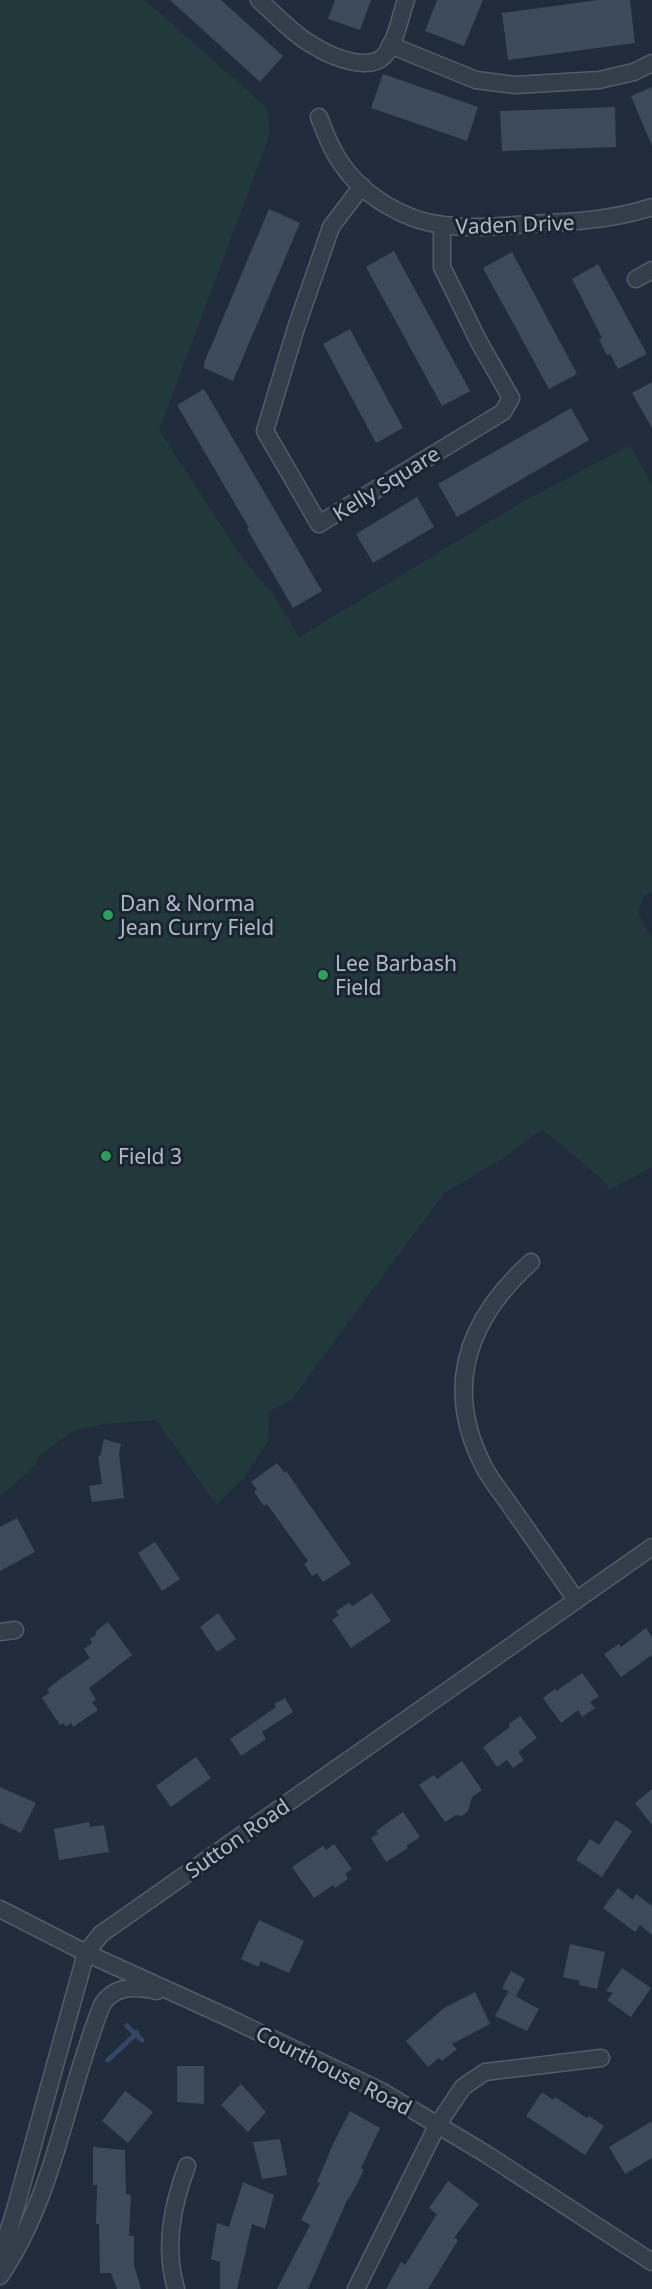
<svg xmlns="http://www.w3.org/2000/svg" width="652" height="2289" viewBox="0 0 652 2289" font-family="'Noto Sans',sans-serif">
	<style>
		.green { fill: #22393c }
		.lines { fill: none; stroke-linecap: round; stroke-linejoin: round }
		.stream { stroke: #334764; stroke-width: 5 }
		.building { fill: #3c4a5b }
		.minor-casing { stroke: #525c69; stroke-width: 19 }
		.minor { stroke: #343e4b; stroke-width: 16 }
		.leisure-dot { fill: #2e9e5b; stroke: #1a2330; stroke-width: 2 }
		.labels { text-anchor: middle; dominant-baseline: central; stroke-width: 6; stroke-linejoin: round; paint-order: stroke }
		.street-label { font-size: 21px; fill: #afb9c7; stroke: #1a2330 }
		.poi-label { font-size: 21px; fill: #afb9c7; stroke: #1a2330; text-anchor: start }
	</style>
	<rect width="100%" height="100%" fill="#202c3b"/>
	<path class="green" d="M0,0H145L267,108L270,134L159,430L242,558L272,593L299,637L524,501L630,445L652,485V891L645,895L637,911L652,940V1167L609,1190L602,1179L542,1129L505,1157L444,1193L291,1400L269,1411L268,1442L242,1480L217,1505L156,1420L105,1424L73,1431L41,1454L34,1466L0,1497Z"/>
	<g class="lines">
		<g class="stream">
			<path d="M127,2026L142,2040"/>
			<path d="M108,2060L137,2033"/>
		</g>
	</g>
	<g class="building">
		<path d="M170,0H221L283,56L260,82Z"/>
		<path d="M335,0H371L360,30L328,19Z"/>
		<path d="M437,0H483L464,46L425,31Z"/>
		<path d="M598,0H630L635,43L508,60L502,13Z"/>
		<path d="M383,74L478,107L467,141L371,108Z"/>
		<path d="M652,87V146L631,96Z"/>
		<path d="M615,107L616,147L502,151L500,111Z"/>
		<path d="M269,209L300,223L233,381L204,368V363Z"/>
		<path d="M394,251L470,391L442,406L366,267Z"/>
		<path d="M512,252L577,374L549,389L483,268Z"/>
		<path d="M598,264L647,354L618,369L610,354L607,355L599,340L602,338L572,279Z"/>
		<path d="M350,329L403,428L376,443L323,344Z"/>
		<path d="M652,382V428L632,393Z"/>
		<path d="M204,389L322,591L293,608L247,529L249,528L177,405Z"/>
		<path d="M571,408L589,440L457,517L438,484Z"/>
		<path d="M417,497L434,527L373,563L356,534Z"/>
		<path d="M104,1439L121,1444L119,1453L124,1498L92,1502L89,1486L102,1484L98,1456H100Z"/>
		<path d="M277,1463L284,1472L286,1471L351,1564L323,1582L317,1573L312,1576L304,1564L308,1561L267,1504L264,1506L254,1492L257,1490L251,1482Z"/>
		<path d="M17,1518L35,1552L0,1571V1527Z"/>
		<path d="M155,1542L180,1579L162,1591L138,1553Z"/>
		<path d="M372,1593L391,1621L351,1648L332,1620L339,1615L336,1611L349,1603L352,1606Z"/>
		<path d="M218,1613L236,1639L217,1652L200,1627Z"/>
		<path d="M108,1622L132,1655L89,1688L96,1700L92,1702L98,1710L73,1727L71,1723L66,1727L64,1723L60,1725L42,1698L50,1692L47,1690L60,1679L90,1658L84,1649L92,1643L90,1639L97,1634L95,1632Z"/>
		<path d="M646,1628L652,1637V1655L621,1677L604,1654L619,1644L621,1647Z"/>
		<path d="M582,1673L599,1696L590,1702L595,1708L582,1717L578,1710L561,1723L543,1698L555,1689L556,1691Z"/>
		<path d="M285,1698L293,1712L262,1732L266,1739L241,1756L230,1739L276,1707L274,1704Z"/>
		<path d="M520,1716L537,1738L518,1752L524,1760L513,1768L507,1760L497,1767L483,1747L510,1727L509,1724Z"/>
		<path d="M196,1757L211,1778L171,1807L156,1786Z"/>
		<path d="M462,1761L482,1790L472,1797L468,1811L462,1816L456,1815L445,1822L419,1785L434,1775L437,1779Z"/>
		<path d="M0,1787L36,1803L21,1833L0,1823Z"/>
		<path d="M652,1789V1825L635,1803Z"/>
		<path d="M403,1812L420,1837L406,1846L408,1848L386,1862L371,1838L378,1834L376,1831Z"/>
		<path d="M616,1820L632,1831L602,1877L576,1860L590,1839L599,1845Z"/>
		<path d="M89,1822L90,1827L104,1825L109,1852L59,1860L54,1829Z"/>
		<path d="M334,1844L352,1869L345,1874L348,1879L335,1888L333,1885L314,1898L292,1867L323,1846L326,1850Z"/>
		<path d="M618,1888L633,1900L636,1894L652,1906V1935L640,1925L635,1932L603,1908Z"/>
		<path d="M259,1920L304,1941L289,1973L261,1961L258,1967L241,1959Z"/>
		<path d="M570,1944L605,1952L597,1989L579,1985L580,1981L563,1977Z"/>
		<path d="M622,1968L651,1988L631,2017L607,2000L613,1993L606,1991Z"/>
		<path d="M511,1971L525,1979L516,1996L502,1988Z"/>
		<path d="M475,1992L490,2024L452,2044L457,2049L442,2061L439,2058L428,2067L406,2041L444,2008Z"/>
		<path d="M508,1992L539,2009L527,2031L495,2016Z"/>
		<path d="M177,2066H204V2104L177,2102Z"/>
		<path d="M241,2084L266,2112L248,2132L221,2105Z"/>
		<path d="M125,2091L153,2112L128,2143L102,2121Z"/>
		<path d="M542,2092L553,2100L555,2097L587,2118L589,2116L604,2126L585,2155L526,2116Z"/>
		<path d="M350,2111L380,2128L361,2168L364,2170L349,2199L348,2198L308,2289H277L310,2225L301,2220L320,2183L317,2182L333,2144Z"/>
		<path d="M652,2121V2158L625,2174L609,2147Z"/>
		<path d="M280,2139L287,2175L262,2179L253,2142Z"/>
		<path d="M93,2147L125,2150L126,2194L131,2195L129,2236H134V2265L141,2289H117L111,2273H100L99,2224H96L97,2185H93Z"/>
		<path d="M448,2181L479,2204L454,2238L458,2240L428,2289H386L401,2262L405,2265L437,2214L429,2208Z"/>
		<path d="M243,2182L274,2195L265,2229L252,2224L237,2289H220V2262L211,2259L217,2223L229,2227Z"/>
	</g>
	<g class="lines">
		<g class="minor-casing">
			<g id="minor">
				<path d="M259,0C277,16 295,36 316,47C332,57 369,72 384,56C396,42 400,17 406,0"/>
				<path d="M390,45L476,80L515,85L599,80L634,72L652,63"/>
				<path d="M319,117C326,135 332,151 343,166C365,197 406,221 443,225C472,229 501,226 530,224C572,222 612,220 652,207"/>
				<path d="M362,186L331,227L296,328L265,431L319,524L503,412L511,398L479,342L442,267V225"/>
				<path d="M636,279L652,270"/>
				<path d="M531,1262C468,1319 443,1386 483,1465C490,1480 502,1493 511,1507C533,1538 555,1569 576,1600"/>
				<path d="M0,1632L15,1630"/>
				<path d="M0,1909L86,1953L227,2017L381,2091L486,2154L652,2262"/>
				<path d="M0,2258L15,2210L86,1953L101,1934L652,1547"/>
				<path d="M0,2276C55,2196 66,2094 102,2005C114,1985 136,1986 157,1991"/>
				<path d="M176,2289C164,2247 172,2206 187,2166"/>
				<path d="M356,2289L438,2124L463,2087L485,2072L601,2058"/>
			</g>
		</g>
		<use href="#minor" class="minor"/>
	</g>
	<g class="leisure-dot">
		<circle cx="108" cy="915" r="6"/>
		<circle cx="323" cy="975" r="6"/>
		<circle cx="106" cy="1156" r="6"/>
	</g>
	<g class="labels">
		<g class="street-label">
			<text transform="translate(515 224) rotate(-2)">Vaden Drive</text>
			<text transform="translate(386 483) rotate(-32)">Kelly Square</text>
			<text transform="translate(237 1838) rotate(-35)">Sutton Road</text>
			<text transform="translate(334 2070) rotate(27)">Courthouse Road</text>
		</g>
		<g class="poi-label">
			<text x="120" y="903">Dan &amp; Norma<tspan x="120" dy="24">Jean Curry Field</tspan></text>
			<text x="335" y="963">Lee Barbash<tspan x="335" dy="24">Field</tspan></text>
			<text x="118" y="1156">Field 3</text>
		</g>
	</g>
</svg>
